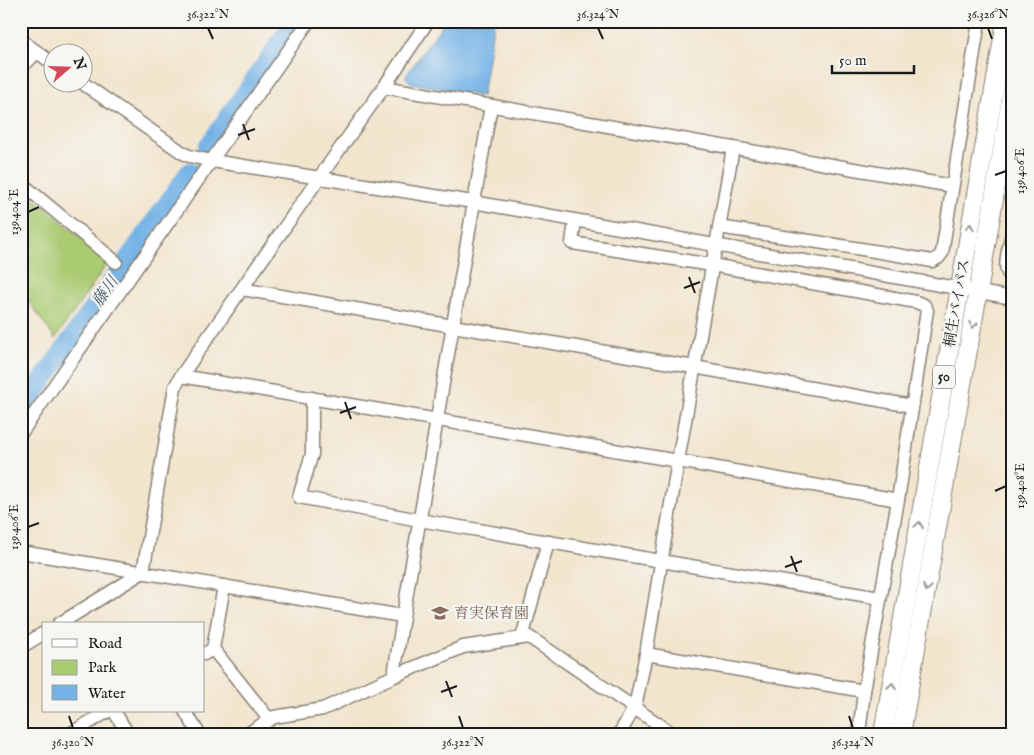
<svg xmlns="http://www.w3.org/2000/svg" width="1034" height="755" viewBox="0 0 1034 755" font-family="'IM FELL English','Noto Serif JP',serif">
	<style>
		.green { fill: #abcb73; stroke: #647448 }
		.water { fill: #73b2e6; stroke: #486781 }
		.lines { fill: none; stroke-linecap: round; stroke-linejoin: round }
		.river { stroke: #73b2e6; stroke-width: 20 }
		.minor-casing { stroke: #878075; stroke-width: 15 }
		.highway-casing { stroke: #878075; stroke-width: 20 }
		.minor { stroke: #fff; stroke-width: 12 }
		.highway { stroke: #fff; stroke-width: 18 }
		.oneway { stroke: #999 }
		.ticks { fill: none; stroke: #1c1c1c; stroke-width: 2 }
		.labels { text-anchor: middle; dominant-baseline: central; stroke-width: 4.5; stroke-linejoin: round; paint-order: stroke }
		.shield { fill: #f6f6f2; stroke: #5d5d5c; stroke-width: 1 }
		.shield-label { font-size: 14px; font-weight: bold; fill: #1c1c1c }
		.street-label { font-size: 15px; fill: #1c1c1c; stroke: #f6f6f2 }
		.education-label { font-size: 15px; fill: #785e54; stroke: #f6f6f2; text-anchor: start }
		.water-label { font-size: 16px; font-style: italic; fill: #3f586d; stroke: #f6f6f2 }
		.neatline { fill: none; stroke: #1c1c1c; stroke-width: 2 }
		.ticks-label { font-size: 12px; text-anchor: middle; fill: #1c1c1c }
	</style>
	<rect width="100%" height="100%" fill="#f6f6f2"/>
	<filter id="ink" filterUnits="userSpaceOnUse"><feTurbulence type="fractalNoise" baseFrequency=".02" numOctaves="2"/><feDisplacementMap in="SourceGraphic" scale="10" xChannelSelector="R" yChannelSelector="G"/><feConvolveMatrix kernelMatrix="1 2 1 2 8 2 1 2 1" color-interpolation-filters="sRGB"/></filter>
	<filter id="wash" filterUnits="userSpaceOnUse"><feTurbulence type="fractalNoise" baseFrequency=".0096" numOctaves="4" result="noise"/><feDisplacementMap in="SourceGraphic" scale="20" xChannelSelector="R" yChannelSelector="G"/><feGaussianBlur stdDeviation="1.12" result="paint"/><feColorMatrix in="noise" values="0 0 0 0 0 0 0 0 0 0 0 0 0 0 0 0 0 1.4 0 .05"/><feComposite in="paint" operator="in"/></filter>
	<g filter="url(#wash)">
		<rect width="100%" height="100%" fill="#f2e5ce"/>
		<path class="green" d="M24,190L109,261L55,339L21,290V201Z"/>
		<path class="water" d="M445,21H494L482,96L411,83L405,77Z"/>
		<g class="lines">
			<g class="river">
				<path d="M208,147L296,21"/>
				<path d="M21,411L190,172"/>
			</g>
		</g>
	</g>
	<g filter="url(#ink)">
		<g class="lines">
			<g class="minor-casing">
				<g id="minor">
					<path d="M21,40L52,63"/>
					<path d="M21,68L37,52"/>
					<path d="M81,82L183,153L189,156L212,161L473,202L1013,298"/>
					<path d="M384,87L952,186"/>
					<path d="M21,183L116,262"/>
					<path d="M575,221L572,243L712,265L916,302L924,305L927,310L898,500L864,691L859,734"/>
					<path d="M719,227C790,238 861,248 932,261L938,258L942,253L979,21"/>
					<path d="M1013,229C1011,239 1004,262 1007,271C1009,275 1009,275 1013,277"/>
					<path d="M242,289L453,326L694,367L912,406"/>
					<path d="M181,376L678,461L898,500"/>
					<path d="M312,398V454L299,497L419,520L880,598"/>
					<path d="M21,433L309,21"/>
					<path d="M21,552L402,616"/>
					<path d="M59,624L143,572L175,387L181,376L319,178L384,87L428,21"/>
					<path d="M522,638L548,542"/>
					<path d="M21,647L44,633"/>
					<path d="M213,649L269,719"/>
					<path d="M204,654L213,649L224,586"/>
					<path d="M646,654L864,691"/>
					<path d="M394,676C406,590 423,505 437,419C455,314 472,210 491,106"/>
					<path d="M114,711L128,734"/>
					<path d="M185,711L199,734"/>
					<path d="M70,734L108,711"/>
					<path d="M247,734L274,717L323,709L394,676L463,647L529,637L673,734"/>
					<path d="M618,734L621,731L635,707L646,654L678,461L733,148"/>
				</g>
			</g>
			<g class="highway-casing">
				<g id="highway">
					<path d="M883,734L1006,21"/>
					<path d="M901,734L975,310L1013,87"/>
				</g>
			</g>
			<use href="#minor" class="minor"/>
			<use href="#highway" class="highway"/>
		</g>
		<defs><path id="oneway-chevron" d="M-2-3.5L2.5 0L-2 3.5" fill="none" stroke-width="1.6" stroke-linecap="round" stroke-linejoin="round" transform="scale(1.25)"/></defs>
		<g class="oneway">
			<use href="#oneway-chevron" transform="translate(970 227) rotate(-80)"/>
			<use href="#oneway-chevron" transform="translate(973 325) rotate(100)"/>
			<use href="#oneway-chevron" transform="translate(919 525) rotate(-80)"/>
			<use href="#oneway-chevron" transform="translate(927 588) rotate(100)"/>
			<use href="#oneway-chevron" transform="translate(892 686) rotate(-80)"/>
		</g>
	</g>
	<path class="ticks" d="M208,28L213,39M598,28L603,39M988,28L992,39M243,124L249,140M238,135L255,129M995,175L1006,171M28,212L39,207M689,277L695,293M684,288L700,282M345,402L351,419M340,413L356,407M995,491L1006,486M28,527L39,523M791,556L797,572M785,567L802,561M446,681L452,697M441,692L457,686M69,716L73,728M459,716L463,728M849,716L853,728"/>
	<defs>
		<g id="school-bare" transform="scale(1.35)"><path d="M0-5L7-2L0 1L-7-2ZM-4 1L0 2.5L4 1V4Q0 6-4 4Z" fill="#8d6e63" stroke="#f6f6f2" stroke-width="2.5" paint-order="stroke"/></g>
	</defs>
	<g fill-rule="evenodd">
		<use href="#school-bare" x="440" y="613"/>
	</g>
	<g class="labels">
		<rect class="shield" x="933" y="365.5" width="22" height="23" rx="4"/>
		<g class="shield-label">
			<text x="944" y="377">50</text>
		</g>
		<g class="street-label">
			<text transform="translate(957 303) rotate(-80)">桐生バイパス</text>
		</g>
		<g class="education-label">
			<text x="454" y="613">育実保育園</text>
		</g>
		<g class="water-label">
			<text transform="translate(106 292) rotate(-55)">藤川</text>
		</g>
	</g>
	<rect width="1034" height="755" fill="none" stroke="#f6f6f2" stroke-width="55"/>
	<rect x="42" y="622" width="162" height="90" fill="#f6f6f2" stroke="#9f9f9c"/>
	<rect x="52" y="639" width="25" height="8" fill="#ffffff" stroke="#9f9f9c"/>
	<text x="88" y="648" font-size="15" fill="#1c1c1c">Road</text>
	<rect x="52" y="660" width="25" height="15" fill="#abcb73" stroke="#9f9f9c"/>
	<text x="88" y="672" font-size="15" fill="#1c1c1c">Park</text>
	<rect x="52" y="685" width="25" height="15" fill="#73b2e6" stroke="#9f9f9c"/>
	<text x="88" y="698" font-size="15" fill="#1c1c1c">Water</text>
	<g transform="translate(68 68) rotate(70)"><circle r="24" fill="#f6f6f2" stroke="#9f9f9c"/>
	<path d="M0-4L9 19L0 12L-9 19Z" fill="#d1495b"/>
	<text y="-8" font-size="14" font-weight="bold" text-anchor="middle" fill="#1c1c1c">N</text>
	</g>
	<path d="M832 65v8h82v-8" fill="none" stroke="#1c1c1c" stroke-width="2.5"/>
	<text x="839" y="65" font-size="15" fill="#1c1c1c" stroke="#f6f6f2" stroke-width="4" paint-order="stroke">50 m</text>
	<rect x="28" y="28" width="978" height="700" class="neatline"/>
	<g class="ticks-label">
		<text x="208" y="18">36.322°N</text>
		<text x="598" y="18">36.324°N</text>
		<text x="988" y="18">36.326°N</text>
		<text transform="translate(1020 171) rotate(-90)" y="4">139.406°E</text>
		<text transform="translate(14 212) rotate(-90)" y="4">139.404°E</text>
		<text transform="translate(1020 486) rotate(-90)" y="4">139.408°E</text>
		<text transform="translate(14 527) rotate(-90)" y="4">139.406°E</text>
		<text x="73" y="746">36.320°N</text>
		<text x="463" y="746">36.322°N</text>
		<text x="853" y="746">36.324°N</text>
	</g>
</svg>
